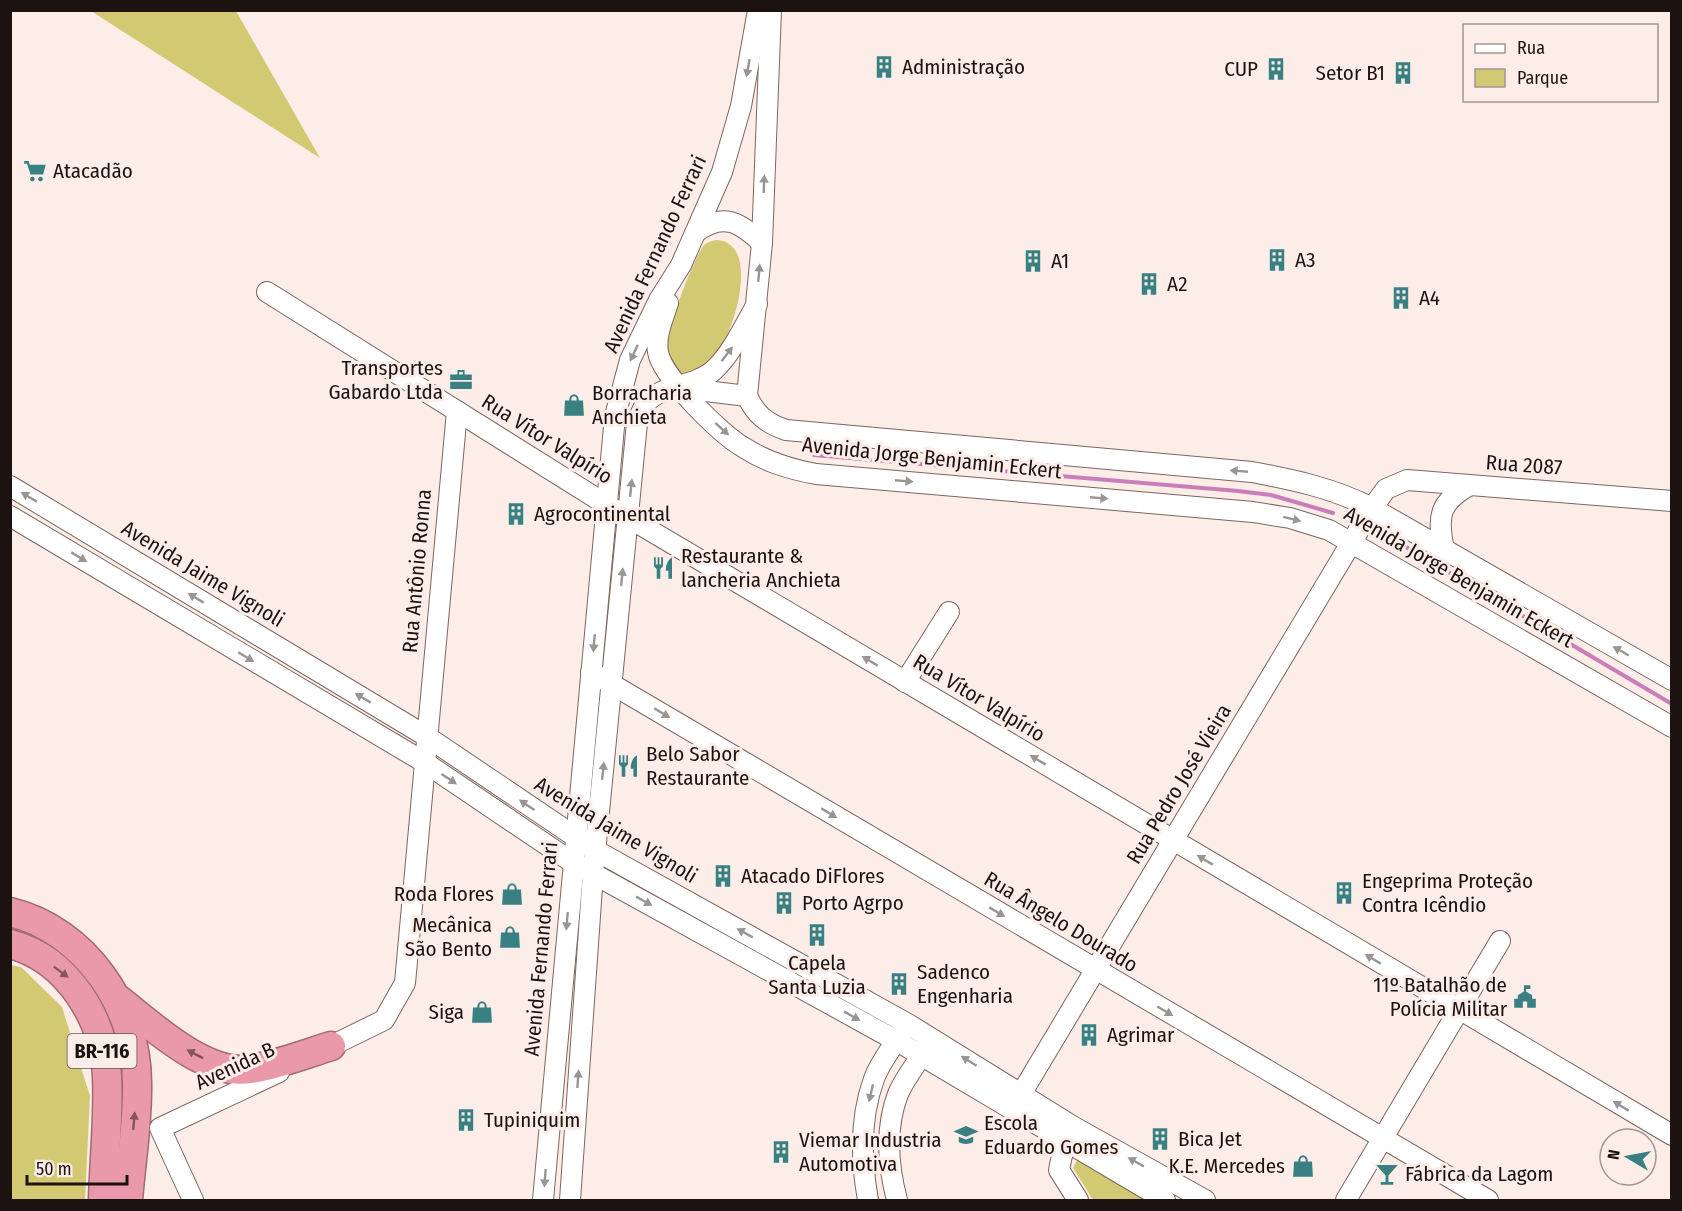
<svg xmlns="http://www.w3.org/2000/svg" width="1682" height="1211" viewBox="0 0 1682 1211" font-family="'Fira Sans Condensed',sans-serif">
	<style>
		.green { fill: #d4c973 }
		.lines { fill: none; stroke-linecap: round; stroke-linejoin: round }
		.stream { stroke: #ca7eb9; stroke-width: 4 }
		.minor-casing { stroke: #7c665f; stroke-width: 22 }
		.highway-casing { stroke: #a16a74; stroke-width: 31 }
		.minor { stroke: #fff; stroke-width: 20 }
		.highway { stroke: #e999a9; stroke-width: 28 }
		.oneway { fill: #999594 }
		.oneway2 { fill: #82565d }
		.labels { text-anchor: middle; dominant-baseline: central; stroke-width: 6; stroke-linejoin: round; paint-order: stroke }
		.shield { fill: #fdede8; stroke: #605452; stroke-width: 1.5 }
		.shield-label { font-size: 20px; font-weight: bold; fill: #1c1311 }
		.poi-label { font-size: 21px; fill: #1c1311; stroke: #fdede8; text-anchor: start }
		.street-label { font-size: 21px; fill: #1c1311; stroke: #fdede8 }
	</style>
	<rect width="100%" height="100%" fill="#fdede8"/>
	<g class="green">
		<path d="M91,11H236L320,158Z"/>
		<path d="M716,240C766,242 730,350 706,368C702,370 697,371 693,373C686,376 678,377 674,369C671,364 667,357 666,352C663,338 694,257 704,245C708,242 712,241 716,240Z"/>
		<path d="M11,965L21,967L62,1007L90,1096L85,1200H11Z"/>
		<path d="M1077,1160L1146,1200H1093L1073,1168Z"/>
	</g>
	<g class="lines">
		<g class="stream">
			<path d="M814,455L1238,491L1271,495L1333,513"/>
			<path d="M1389,537L1672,704"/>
		</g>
		<g class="minor-casing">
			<g id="minor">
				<path d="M696,232C723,212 740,222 762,243"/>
				<path d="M267,292L607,505L1672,1135"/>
				<path d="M668,303C663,319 655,336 658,352C662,377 721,434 743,447C766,462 789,469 816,474L1253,512L1290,518L1329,530L1672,727"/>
				<path d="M681,388L747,396"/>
				<path d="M747,396C756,415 766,423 786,430L1252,472C1294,480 1333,488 1372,508L1672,680"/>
				<path d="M747,396L762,243L771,10"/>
				<path d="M10,486L426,736L595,850L908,1024L1074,1127L1205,1200"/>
				<path d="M10,516L424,762L572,862L897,1041L1165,1200"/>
				<path d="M1444,550C1437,516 1439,502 1470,485"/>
				<path d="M591,672L1488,1200"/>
				<path d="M905,682L949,612"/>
				<path d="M321,1051L384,1020L405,983L457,411"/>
				<path d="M1021,1094L1372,508L1386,489L1407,480L1672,501"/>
				<path d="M1071,1132L1065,1141L1059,1170L1078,1200"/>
				<path d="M193,1200L160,1128L279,1072"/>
				<path d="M543,1200L615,416L630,360L659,300L681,265L722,172L741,106L758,10"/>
				<path d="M570,1200L593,873L637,423C640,417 642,408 647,402C661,385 695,387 714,370C733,352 744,326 757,304"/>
				<path d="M868,1200C861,1161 860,1117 874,1079C880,1062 893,1046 903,1031"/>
				<path d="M897,1200C888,1166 885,1128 898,1094C905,1077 919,1061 928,1045"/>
				<path d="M1346,1200L1500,941"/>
			</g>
		</g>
		<g class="highway-casing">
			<g id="highway">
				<path d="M10,912C85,930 137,1007 137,1082C138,1121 131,1162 128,1200"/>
				<path d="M10,944C68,959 104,1019 107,1076C109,1117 104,1160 103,1200"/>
				<path d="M118,999C151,1025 206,1077 251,1069C277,1065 305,1054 331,1046"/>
			</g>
		</g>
		<use href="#minor" class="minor"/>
		<use href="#highway" class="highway"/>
	</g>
	<defs><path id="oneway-solid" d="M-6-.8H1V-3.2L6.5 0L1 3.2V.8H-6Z" transform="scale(1.5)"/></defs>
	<g class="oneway">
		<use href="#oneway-solid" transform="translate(748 68) rotate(100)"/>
		<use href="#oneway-solid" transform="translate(764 184) rotate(-88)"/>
		<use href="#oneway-solid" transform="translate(759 273) rotate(-85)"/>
		<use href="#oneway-solid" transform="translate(634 353) rotate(115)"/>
		<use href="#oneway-solid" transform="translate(727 354) rotate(-53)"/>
		<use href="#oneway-solid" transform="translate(722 429) rotate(42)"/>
		<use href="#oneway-solid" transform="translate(1239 471) rotate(-175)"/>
		<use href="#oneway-solid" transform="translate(904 481) rotate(5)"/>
		<use href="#oneway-solid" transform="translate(631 488) rotate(-84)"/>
		<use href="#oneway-solid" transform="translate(29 497) rotate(-149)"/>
		<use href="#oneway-solid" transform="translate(1099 498) rotate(5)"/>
		<use href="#oneway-solid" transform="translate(1292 519) rotate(14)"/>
		<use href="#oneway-solid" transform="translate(79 557) rotate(31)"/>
		<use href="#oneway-solid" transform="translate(622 577) rotate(-84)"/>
		<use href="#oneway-solid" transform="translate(196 598) rotate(-149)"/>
		<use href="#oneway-solid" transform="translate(594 643) rotate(95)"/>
		<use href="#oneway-solid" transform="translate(1621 651) rotate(-150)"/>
		<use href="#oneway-solid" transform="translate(246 657) rotate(31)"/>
		<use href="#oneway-solid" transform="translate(870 661) rotate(-149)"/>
		<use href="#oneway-solid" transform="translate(363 698) rotate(-149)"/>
		<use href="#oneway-solid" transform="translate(662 713) rotate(31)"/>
		<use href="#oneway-solid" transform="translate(1038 760) rotate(-149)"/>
		<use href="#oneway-solid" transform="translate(603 771) rotate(-84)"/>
		<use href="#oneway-solid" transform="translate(449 779) rotate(34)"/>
		<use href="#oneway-solid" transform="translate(527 805) rotate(-146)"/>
		<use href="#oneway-solid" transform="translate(829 813) rotate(31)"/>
		<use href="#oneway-solid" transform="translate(1205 860) rotate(-149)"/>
		<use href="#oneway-solid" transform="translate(644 901) rotate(29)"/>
		<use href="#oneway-solid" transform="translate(997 912) rotate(31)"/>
		<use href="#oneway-solid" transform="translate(567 921) rotate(95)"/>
		<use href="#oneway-solid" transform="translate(745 933) rotate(-151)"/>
		<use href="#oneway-solid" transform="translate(1373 959) rotate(-149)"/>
		<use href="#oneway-solid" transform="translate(1165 1011) rotate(30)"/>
		<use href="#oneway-solid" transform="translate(852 1016) rotate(29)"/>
		<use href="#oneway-solid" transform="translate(969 1061) rotate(-148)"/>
		<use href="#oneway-solid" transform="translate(578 1079) rotate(-86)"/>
		<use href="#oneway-solid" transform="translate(871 1093) rotate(103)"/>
		<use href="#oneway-solid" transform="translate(1621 1106) rotate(-149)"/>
		<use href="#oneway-solid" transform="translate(1136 1162) rotate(-151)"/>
		<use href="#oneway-solid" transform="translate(545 1178) rotate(94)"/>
	</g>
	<g class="oneway2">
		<use href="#oneway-solid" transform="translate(61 972) rotate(37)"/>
		<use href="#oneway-solid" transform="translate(195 1054) rotate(-153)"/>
		<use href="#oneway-solid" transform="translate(134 1121) rotate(-85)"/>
	</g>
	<defs>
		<g id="building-bare" transform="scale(1.8)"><path d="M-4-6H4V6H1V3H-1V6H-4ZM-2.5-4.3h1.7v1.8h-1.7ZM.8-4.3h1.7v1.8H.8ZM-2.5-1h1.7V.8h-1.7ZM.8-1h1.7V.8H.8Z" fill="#388082" stroke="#fdede8" stroke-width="2.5" paint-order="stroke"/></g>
		<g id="supermarket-bare" transform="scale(1.8)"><path d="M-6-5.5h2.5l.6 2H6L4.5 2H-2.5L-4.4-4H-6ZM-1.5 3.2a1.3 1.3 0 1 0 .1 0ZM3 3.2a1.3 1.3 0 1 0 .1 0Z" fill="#388082" stroke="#fdede8" stroke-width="2.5" paint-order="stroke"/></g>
		<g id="office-bare" transform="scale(1.8)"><path d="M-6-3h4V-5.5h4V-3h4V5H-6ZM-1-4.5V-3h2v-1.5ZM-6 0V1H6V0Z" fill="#388082" stroke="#fdede8" stroke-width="2.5" paint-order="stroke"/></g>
		<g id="shop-bare" transform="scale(1.8)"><path d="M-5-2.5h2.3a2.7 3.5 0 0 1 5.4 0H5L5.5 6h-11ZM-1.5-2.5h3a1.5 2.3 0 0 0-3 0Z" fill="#388082" stroke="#fdede8" stroke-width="2.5" paint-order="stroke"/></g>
		<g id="restaurant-bare" transform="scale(1.8)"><path d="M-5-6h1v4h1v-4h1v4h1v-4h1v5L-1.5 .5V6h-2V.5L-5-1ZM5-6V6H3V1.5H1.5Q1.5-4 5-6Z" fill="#388082" stroke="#fdede8" stroke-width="2.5" paint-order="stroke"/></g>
		<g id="civic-bare" transform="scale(1.8)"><path d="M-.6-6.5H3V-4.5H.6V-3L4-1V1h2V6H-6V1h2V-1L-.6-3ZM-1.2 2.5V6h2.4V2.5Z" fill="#388082" stroke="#fdede8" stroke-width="2.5" paint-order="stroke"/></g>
		<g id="school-bare" transform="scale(1.8)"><path d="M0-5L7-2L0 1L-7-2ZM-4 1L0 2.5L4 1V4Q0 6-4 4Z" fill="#388082" stroke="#fdede8" stroke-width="2.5" paint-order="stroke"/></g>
		<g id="bar-bare" transform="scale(1.8)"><path d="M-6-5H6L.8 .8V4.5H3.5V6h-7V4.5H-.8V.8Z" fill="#388082" stroke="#fdede8" stroke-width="2.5" paint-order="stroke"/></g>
	</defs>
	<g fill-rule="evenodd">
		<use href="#building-bare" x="884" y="67"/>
		<use href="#building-bare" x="1276" y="69"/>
		<use href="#building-bare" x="1403" y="73"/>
		<use href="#supermarket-bare" x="35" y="171"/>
		<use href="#building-bare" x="1277" y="260"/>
		<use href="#building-bare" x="1033" y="261"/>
		<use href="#building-bare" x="1149" y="284"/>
		<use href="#building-bare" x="1401" y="298"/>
		<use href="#office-bare" x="461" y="380"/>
		<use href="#shop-bare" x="574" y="405"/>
		<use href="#building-bare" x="516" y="514"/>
		<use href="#restaurant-bare" x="663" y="568"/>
		<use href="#restaurant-bare" x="628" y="766"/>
		<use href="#building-bare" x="723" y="876"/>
		<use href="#building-bare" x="1344" y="893"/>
		<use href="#shop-bare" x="512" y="894"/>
		<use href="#building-bare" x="784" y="903"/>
		<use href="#building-bare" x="817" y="935"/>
		<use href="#shop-bare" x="510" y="937"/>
		<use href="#building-bare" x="899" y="984"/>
		<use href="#civic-bare" x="1525" y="997"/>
		<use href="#shop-bare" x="482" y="1012"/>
		<use href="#building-bare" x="1089" y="1035"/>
		<use href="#building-bare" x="466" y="1120"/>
		<use href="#school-bare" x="966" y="1135"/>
		<use href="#building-bare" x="1160" y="1139"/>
		<use href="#building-bare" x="781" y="1152"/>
		<use href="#shop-bare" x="1303" y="1166"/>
		<use href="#bar-bare" x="1387" y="1174"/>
	</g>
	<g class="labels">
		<rect class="shield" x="67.5" y="1034" width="69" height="34" rx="4.5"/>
		<g class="shield-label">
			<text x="102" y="1051">BR-116</text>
		</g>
		<g class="poi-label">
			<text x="902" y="67">Administração</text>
			<text x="1258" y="69" text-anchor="end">CUP</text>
			<text x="1385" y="73" text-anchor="end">Setor B1</text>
			<text x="53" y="171">Atacadão</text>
			<text x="1295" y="260">A3</text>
			<text x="1051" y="261">A1</text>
			<text x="1167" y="284">A2</text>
			<text x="1419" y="298">A4</text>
			<text x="443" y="368" text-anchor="end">Transportes<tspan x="443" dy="24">Gabardo Ltda</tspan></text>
			<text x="592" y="393">Borracharia<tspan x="592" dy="24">Anchieta</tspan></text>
			<text x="534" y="514">Agrocontinental</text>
			<text x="681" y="556">Restaurante &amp;<tspan x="681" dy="24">lancheria Anchieta</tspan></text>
			<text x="646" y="754">Belo Sabor<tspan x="646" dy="24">Restaurante</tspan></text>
			<text x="741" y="876">Atacado DiFlores</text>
			<text x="1362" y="881">Engeprima Proteção<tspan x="1362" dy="24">Contra Icêndio</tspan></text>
			<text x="494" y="894" text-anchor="end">Roda Flores</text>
			<text x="802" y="903">Porto Agrpo</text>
			<text x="492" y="925" text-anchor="end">Mecânica<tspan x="492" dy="24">São Bento</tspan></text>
			<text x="817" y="963" text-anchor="middle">Capela<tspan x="817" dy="24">Santa Luzia</tspan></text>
			<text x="917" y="972">Sadenco<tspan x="917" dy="24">Engenharia</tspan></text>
			<text x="1507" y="985" text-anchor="end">11º Batalhão de<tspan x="1507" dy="24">Polícia Militar</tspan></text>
			<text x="464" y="1012" text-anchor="end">Siga</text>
			<text x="1107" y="1035">Agrimar</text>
			<text x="484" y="1120">Tupiniquim</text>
			<text x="984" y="1123">Escola<tspan x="984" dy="24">Eduardo Gomes</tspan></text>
			<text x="1178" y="1139">Bica Jet</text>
			<text x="799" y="1140">Viemar Industria<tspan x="799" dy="24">Automotiva</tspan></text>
			<text x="1285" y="1166" text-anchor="end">K.E. Mercedes</text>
			<text x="1405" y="1174">Fábrica da Lagom</text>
		</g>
		<g class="street-label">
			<text transform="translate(655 254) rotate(-65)">Avenida Fernando Ferrari</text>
			<text transform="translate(547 439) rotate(32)">Rua Vítor Valpírio</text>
			<text transform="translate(932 458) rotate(6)">Avenida Jorge Benjamin Eckert</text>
			<text transform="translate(1524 465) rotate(4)">Rua 2087</text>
			<text transform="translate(417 571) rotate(-85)">Rua Antônio Ronna</text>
			<text transform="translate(203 574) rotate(31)">Avenida Jaime Vignoli</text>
			<text transform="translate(1459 577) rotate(30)">Avenida Jorge Benjamin Eckert</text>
			<text transform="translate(979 698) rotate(31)">Rua Vítor Valpírio</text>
			<text transform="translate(1179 784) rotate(-59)">Rua Pedro José Vieira</text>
			<text transform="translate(616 830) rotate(31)">Avenida Jaime Vignoli</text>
			<text transform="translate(1061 922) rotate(31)">Rua Ângelo Dourado</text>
			<text transform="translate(541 949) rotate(-85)">Avenida Fernando Ferrari</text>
			<text transform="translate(235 1066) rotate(-25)">Avenida B</text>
		</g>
	</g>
	<rect width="1682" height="1211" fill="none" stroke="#1c1311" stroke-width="24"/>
	<rect x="1463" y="24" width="195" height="78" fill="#fdede8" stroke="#a39692" stroke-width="1.5"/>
	<rect x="1475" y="44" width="30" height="9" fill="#ffffff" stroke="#a39692" stroke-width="1.5"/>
	<text x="1517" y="54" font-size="18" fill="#1c1311">Rua</text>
	<rect x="1475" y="69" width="30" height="18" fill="#d4c973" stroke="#a39692" stroke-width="1.5"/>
	<text x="1517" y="84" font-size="18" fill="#1c1311">Parque</text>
	<g transform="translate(1628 1157) rotate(280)"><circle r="28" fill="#fdede8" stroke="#a39692" stroke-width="1.5"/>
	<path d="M0-4.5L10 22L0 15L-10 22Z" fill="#388082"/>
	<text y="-9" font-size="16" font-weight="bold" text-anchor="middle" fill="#1c1311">N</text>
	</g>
	<path d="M27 1175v9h100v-9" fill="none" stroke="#1c1311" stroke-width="3"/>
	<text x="36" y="1175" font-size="18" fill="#1c1311" stroke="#fdede8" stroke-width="4.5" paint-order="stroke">50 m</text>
</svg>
